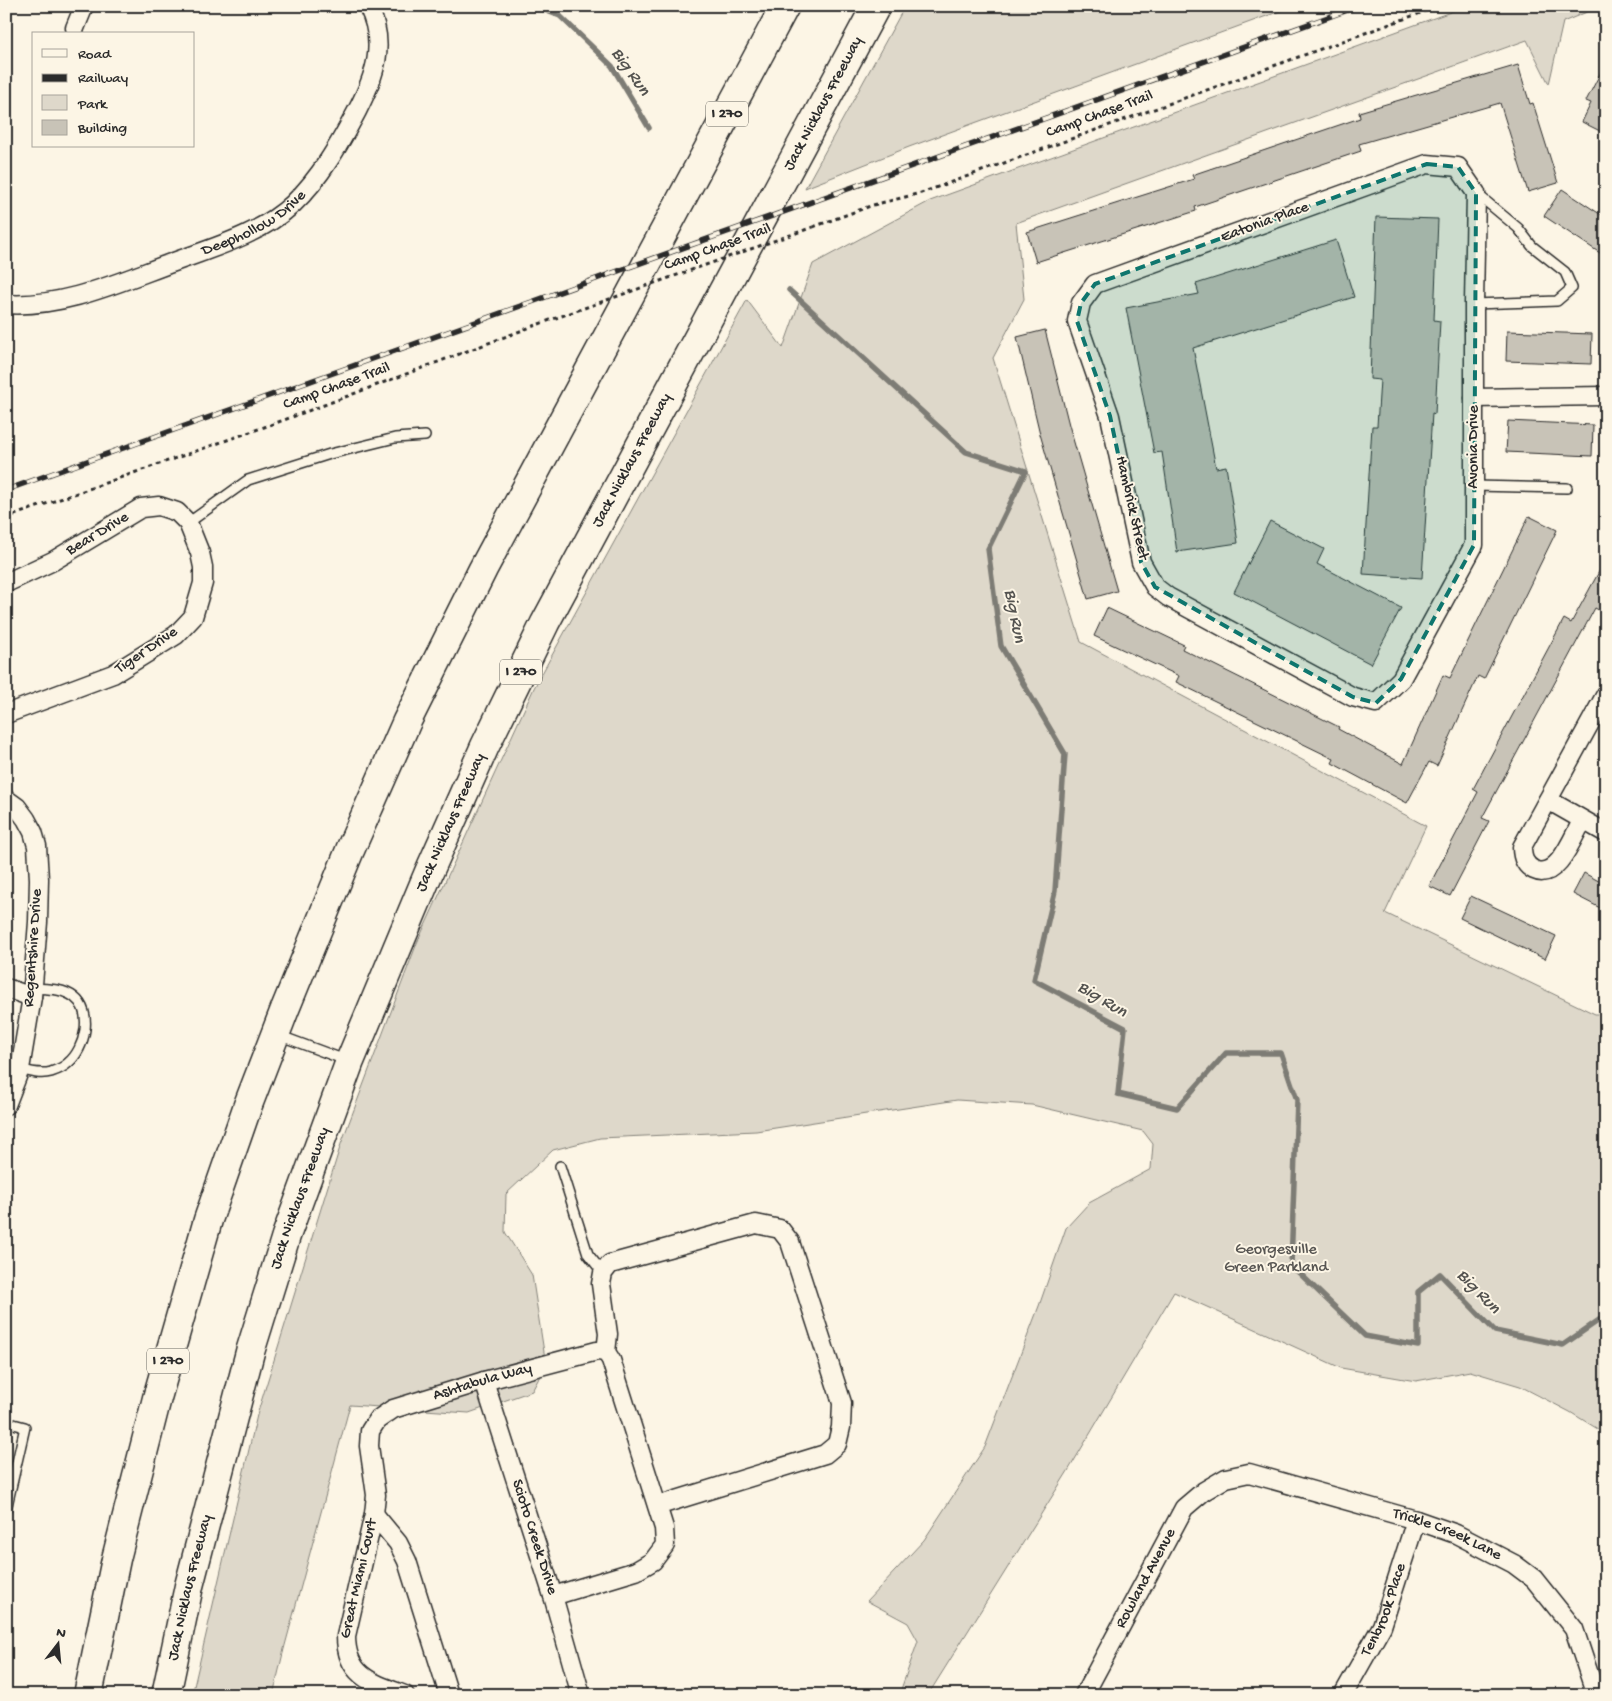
<svg xmlns="http://www.w3.org/2000/svg" width="1612" height="1701" viewBox="0 0 1612 1701" font-family="'Gochi Hand',sans-serif">
	<style>
		.green { fill: #ded8ca; stroke: #84827a }
		.lines { fill: none; stroke-linecap: round; stroke-linejoin: round }
		.stream { stroke: #7d7b74; stroke-width: 5.5 }
		.building { fill: #c8c3b7; stroke: #2b2b2b }
		.lane-casing { stroke: #2b2b2b; stroke-width: 12 }
		.street-casing { stroke: #2b2b2b; stroke-width: 21 }
		.highway-casing { stroke: #2b2b2b; stroke-width: 31 }
		.path { stroke: #2b2b2b; stroke-width: 3; stroke-dasharray: 4 4; stroke-linecap: butt }
		.lane { stroke: #fcf5e5; stroke-width: 9 }
		.street { stroke: #fcf5e5; stroke-width: 18 }
		.highway { stroke: #fcf5e5; stroke-width: 28 }
		.rail-casing { stroke: #2b2b2b; stroke-width: 5.5 }
		.rail { stroke: #fcf5e5; stroke-width: 4; stroke-dasharray: 11; stroke-linecap: butt }
		.path-bridge { stroke: #2b2b2b; stroke-width: 3; stroke-dasharray: 4 4; stroke-linecap: butt }
		.marked { fill: #0f766e; fill-opacity: 0.2; stroke: #0f766e; stroke-width: 4; stroke-dasharray: 10 6; stroke-linejoin: round }
		.labels { text-anchor: middle; dominant-baseline: central; stroke-width: 4; stroke-linejoin: round; paint-order: stroke }
		.shield { fill: #fcf5e5; stroke: #6a6863; stroke-width: 1 }
		.shield-label { font-size: 15px; font-weight: bold; fill: #2b2b2b }
		.street-label { font-size: 16px; fill: #2b2b2b; stroke: #fcf5e5 }
		.park-label { font-size: 16px; fill: #585653; stroke: #fcf5e5 }
		.water-label { font-size: 18px; font-style: italic; fill: #545350; stroke: #fcf5e5 }
	</style>
	<rect width="100%" height="100%" fill="#fcf5e5"/>
	<filter id="ink" filterUnits="userSpaceOnUse"><feTurbulence type="fractalNoise" baseFrequency=".02" numOctaves="2"/><feDisplacementMap in="SourceGraphic" scale="10" xChannelSelector="R" yChannelSelector="G"/><feConvolveMatrix kernelMatrix="1 2 1 2 8 2 1 2 1" color-interpolation-filters="sRGB"/></filter>
	<g filter="url(#ink)">
		<g class="green">
			<path d="M905,6H1294L909,147L805,188Z"/>
			<path d="M1467,6H1601L1563,22L1549,84L1527,40L1016,223L1024,299L993,358L1081,642L1426,826L1385,913L1595,1014H1606V1434L1570,1412L1520,1386L1470,1371L1416,1381L1341,1368L1174,1292L1068,1471L928,1695H899L918,1641L908,1623L867,1601L924,1540L985,1447L1039,1306L1066,1228L1089,1203L1151,1169L1153,1144L1143,1131L1032,1105L957,1100L756,1131L600,1138L553,1150L506,1194L505,1232L532,1275L546,1365L532,1391L469,1413L350,1405L284,1649L273,1695H192L257,1415L341,1144L417,943L534,688L747,300L783,348L813,264L930,201Z"/>
		</g>
		<g class="lines">
			<g class="stream">
				<path d="M534,6L560,16L612,66L649,128"/>
				<path d="M789,290L966,452L1026,471L988,549L1001,646L1065,754L1055,891L1034,980L1125,1028L1118,1094L1177,1108L1226,1053H1281L1297,1100L1291,1265L1365,1336L1418,1346V1292L1440,1274L1495,1331L1563,1345L1602,1318L1606,1320"/>
			</g>
		</g>
		<g class="building">
			<path d="M1606,62V134L1582,122L1591,103L1586,101Z"/>
			<path d="M1518,65L1530,104L1533,103L1558,183L1528,192L1500,103L1359,144L1361,151L1195,207L1196,211L1036,262L1027,232L1194,179L1192,175L1360,118L1359,112Z"/>
			<path d="M1562,189L1606,218V257L1544,216Z"/>
			<path d="M1376,217L1438,219L1434,320L1440,321L1435,414L1432,413L1422,578L1363,574L1372,426H1377L1380,380L1370,379Z"/>
			<path d="M1336,240L1354,297L1193,348L1216,468L1226,466L1238,543L1177,552L1162,452L1154,453L1126,308L1199,294L1196,284Z"/>
			<path d="M1045,330L1069,425L1117,591L1088,599L1040,434L1017,337Z"/>
			<path d="M1507,331L1592,334L1591,364L1506,361Z"/>
			<path d="M1508,421L1593,425L1592,456L1506,452Z"/>
			<path d="M1529,516L1557,530L1484,679L1478,676L1437,766L1429,762L1407,803L1332,763L1334,759L1176,682L1179,676L1094,636L1107,608L1184,645L1182,649L1339,727L1338,729L1403,764L1443,675L1450,678Z"/>
			<path d="M1270,521L1324,549L1317,564L1401,608L1371,664L1234,592Z"/>
			<path d="M1606,559V614L1595,608L1482,818L1489,821L1450,896L1429,886L1478,792L1473,789L1564,619L1571,623Z"/>
			<path d="M1584,873L1606,885V911L1573,894Z"/>
			<path d="M1471,896L1556,936L1545,959L1460,918Z"/>
		</g>
		<g class="lines">
			<g class="lane-casing">
				<g id="lane">
					<path d="M1474,304L1557,301L1572,288L1565,272L1532,246L1518,228L1476,193"/>
					<path d="M1474,486L1567,488"/>
					<path d="M188,523L248,480L330,454L395,438L425,436"/>
					<path d="M278,1035L348,1061"/>
					<path d="M20,1069C30,1072 41,1075 51,1072C57,1070 64,1067 68,1063C85,1049 94,1012 74,997C62,988 47,989 33,988"/>
					<path d="M560,1166L588,1254L603,1273"/>
					<path d="M6,1422L25,1427L6,1510"/>
				</g>
			</g>
			<g class="street-casing">
				<g id="street">
					<path d="M75,28L84,6"/>
					<path d="M1427,164L1458,167L1476,193L1474,304V545L1401,679L1376,703L1353,697L1168,597L1155,587L1141,562L1110,416L1077,321L1081,303L1095,284Z"/>
					<path id="s1" d="M6,304C64,308 121,281 174,262C215,247 261,234 293,204C321,177 339,145 357,111C375,76 387,44 368,6"/>
					<path d="M1474,398L1606,396"/>
					<path id="s2" d="M6,583L53,561L141,508L159,506L177,512L188,523L200,553L203,567V583L193,617L176,635L113,674L6,714"/>
					<path d="M6,799L17,807L26,819L33,832L37,846L39,879L38,922L32,997L20,1069L6,1105"/>
					<path d="M1548,800L1606,833"/>
					<path d="M1582,821C1573,837 1557,881 1534,870C1524,865 1522,857 1522,847L1606,694"/>
					<path d="M6,988L32,997"/>
					<path id="s3" d="M484,1381L553,1596L581,1695"/>
					<path d="M374,1514L398,1543L407,1561L449,1695"/>
					<path d="M553,1596L636,1571L653,1561L665,1545L664,1528L611,1360L606,1352L608,1334L601,1284L603,1273L610,1264L756,1224L780,1229L790,1242L842,1403L841,1427L837,1444L825,1454L657,1506"/>
					<path id="s4" d="M405,1695C372,1683 346,1676 346,1636L374,1514L376,1495L369,1446L370,1431L377,1420L393,1409L484,1381L597,1351L606,1352"/>
					<path id="s5" d="M1084,1695L1184,1508L1204,1491L1226,1478L1249,1473L1416,1520L1456,1534L1514,1564L1534,1579L1574,1629L1596,1695"/>
					<path id="s6" d="M1343,1695L1382,1626L1416,1520"/>
				</g>
			</g>
			<g class="highway-casing">
				<g id="highway">
					<path d="M88,1695L116,1559L157,1398L208,1220L248,1105L285,1009L350,850L407,721L483,569L785,6"/>
					<path id="s7" d="M166,1695L189,1586L250,1352L286,1236L350,1061L429,872L485,746L545,623L876,6"/>
				</g>
			</g>
			<g class="path">
				<path d="M813,227L873,205L921,193L1440,6"/>
				<path d="M6,518L284,420L539,324"/>
			</g>
			<use href="#lane" class="lane"/>
			<use href="#street" class="street"/>
			<use href="#highway" class="highway"/>
			<g class="rail-casing">
				<path id="rail" d="M6,490L1359,6"/>
			</g>
			<use href="#rail" class="rail"/>
			<path class="path-bridge" d="M539,324L813,227"/>
		</g>
	</g>
	<path class="marked" d="M1427,164L1458,167L1476,193L1474,545L1401,679L1376,703L1353,697L1155,587L1141,562L1110,416L1077,321L1081,303L1095,284Z"/>
	<g class="labels">
		<g class="shield">
			<rect x="706" y="101.5" width="42" height="25" rx="4"/>
			<rect x="500" y="659.5" width="42" height="25" rx="4"/>
			<rect x="147" y="1348.5" width="42" height="25" rx="4"/>
		</g>
		<g class="shield-label">
			<text x="727" y="114">I 270</text>
			<text x="521" y="672">I 270</text>
			<text x="168" y="1361">I 270</text>
		</g>
		<g class="street-label">
			<text stroke="none"><textPath href="#s7" startOffset="1730">Jack Nicklaus Freeway</textPath></text>
			<text transform="translate(1100 115) rotate(-20)">Camp Chase Trail</text>
			<text stroke="none"><textPath href="#s1" startOffset="264">Deephollow Drive</textPath></text>
			<text transform="translate(1265 223) rotate(-20)">Eatonia Place</text>
			<text transform="translate(718 248) rotate(-20)">Camp Chase Trail</text>
			<text transform="translate(337 387) rotate(-20)">Camp Chase Trail</text>
			<text transform="translate(1474 447) rotate(-90)">Avonia Drive</text>
			<text stroke="none"><textPath href="#s7" startOffset="1325">Jack Nicklaus Freeway</textPath></text>
			<text transform="translate(1131 508) rotate(77)">Hambrick Street</text>
			<text stroke="none"><textPath href="#s2" startOffset="104">Bear Drive</textPath></text>
			<text transform="translate(147 651) rotate(-34)">Tiger Drive</text>
			<text stroke="none"><textPath href="#s7" startOffset="920">Jack Nicklaus Freeway</textPath></text>
			<text transform="translate(34 948) rotate(-86)">Regentshire Drive</text>
			<text stroke="none"><textPath href="#s7" startOffset="515">Jack Nicklaus Freeway</textPath></text>
			<text stroke="none"><textPath href="#s4" startOffset="426">Ashtabula Way</textPath></text>
			<text stroke="none"><textPath href="#s5" startOffset="495">Trickle Creek Lane</textPath></text>
			<text stroke="none"><textPath href="#s3" startOffset="164">Scioto Creek Drive</textPath></text>
			<text stroke="none"><textPath href="#s5" startOffset="132">Rowland Avenue</textPath></text>
			<text stroke="none"><textPath href="#s4" startOffset="150">Great Miami Court</textPath></text>
			<text stroke="none"><textPath href="#s7" startOffset="110">Jack Nicklaus Freeway</textPath></text>
			<text stroke="none"><textPath href="#s6" startOffset="95">Tenbrook Place</textPath></text>
		</g>
		<g class="park-label">
			<text x="1276" y="1250">Georgesville<tspan x="1276" dy="18">Green Parkland</tspan></text>
		</g>
		<g class="water-label">
			<text transform="translate(630 72) rotate(55)">Big Run</text>
			<text transform="translate(1014 616) rotate(79)">Big Run</text>
			<text transform="translate(1102 1000) rotate(31)">Big Run</text>
			<text transform="translate(1478 1292) rotate(46)">Big Run</text>
		</g>
	</g>
	<rect width="1612" height="1701" fill="none" stroke="#fcf5e5" stroke-width="25"/>
	<rect x="12" y="12" width="1587" height="1676" fill="none" stroke="#2b2b2b" stroke-width="2" filter="url(#ink)"/>
	<rect x="32" y="32" width="162" height="115" fill="#fcf5e5" stroke="#a8a49b"/>
	<rect x="42" y="49" width="25" height="8" fill="#fcf5e5" stroke="#a8a49b"/>
	<text x="78" y="58" font-size="15" fill="#2b2b2b">Road</text>
	<rect x="42" y="74" width="25" height="8" fill="#2b2b2b" stroke="#a8a49b"/>
	<text x="78" y="82" font-size="15" fill="#2b2b2b">Railway</text>
	<rect x="42" y="95" width="25" height="15" fill="#ded8ca" stroke="#a8a49b"/>
	<text x="78" y="108" font-size="15" fill="#2b2b2b">Park</text>
	<rect x="42" y="120" width="25" height="15" fill="#c8c3b7" stroke="#a8a49b"/>
	<text x="78" y="132" font-size="15" fill="#2b2b2b">Building</text>
	<g transform="translate(58 1644) rotate(16)" stroke="#fcf5e5" stroke-width="4" paint-order="stroke">
	<path d="M0-4L9 19L0 12L-9 19Z" fill="#2b2b2b"/>
	<text y="-8" font-size="14" font-weight="bold" text-anchor="middle" fill="#2b2b2b">N</text>
	</g>
</svg>
